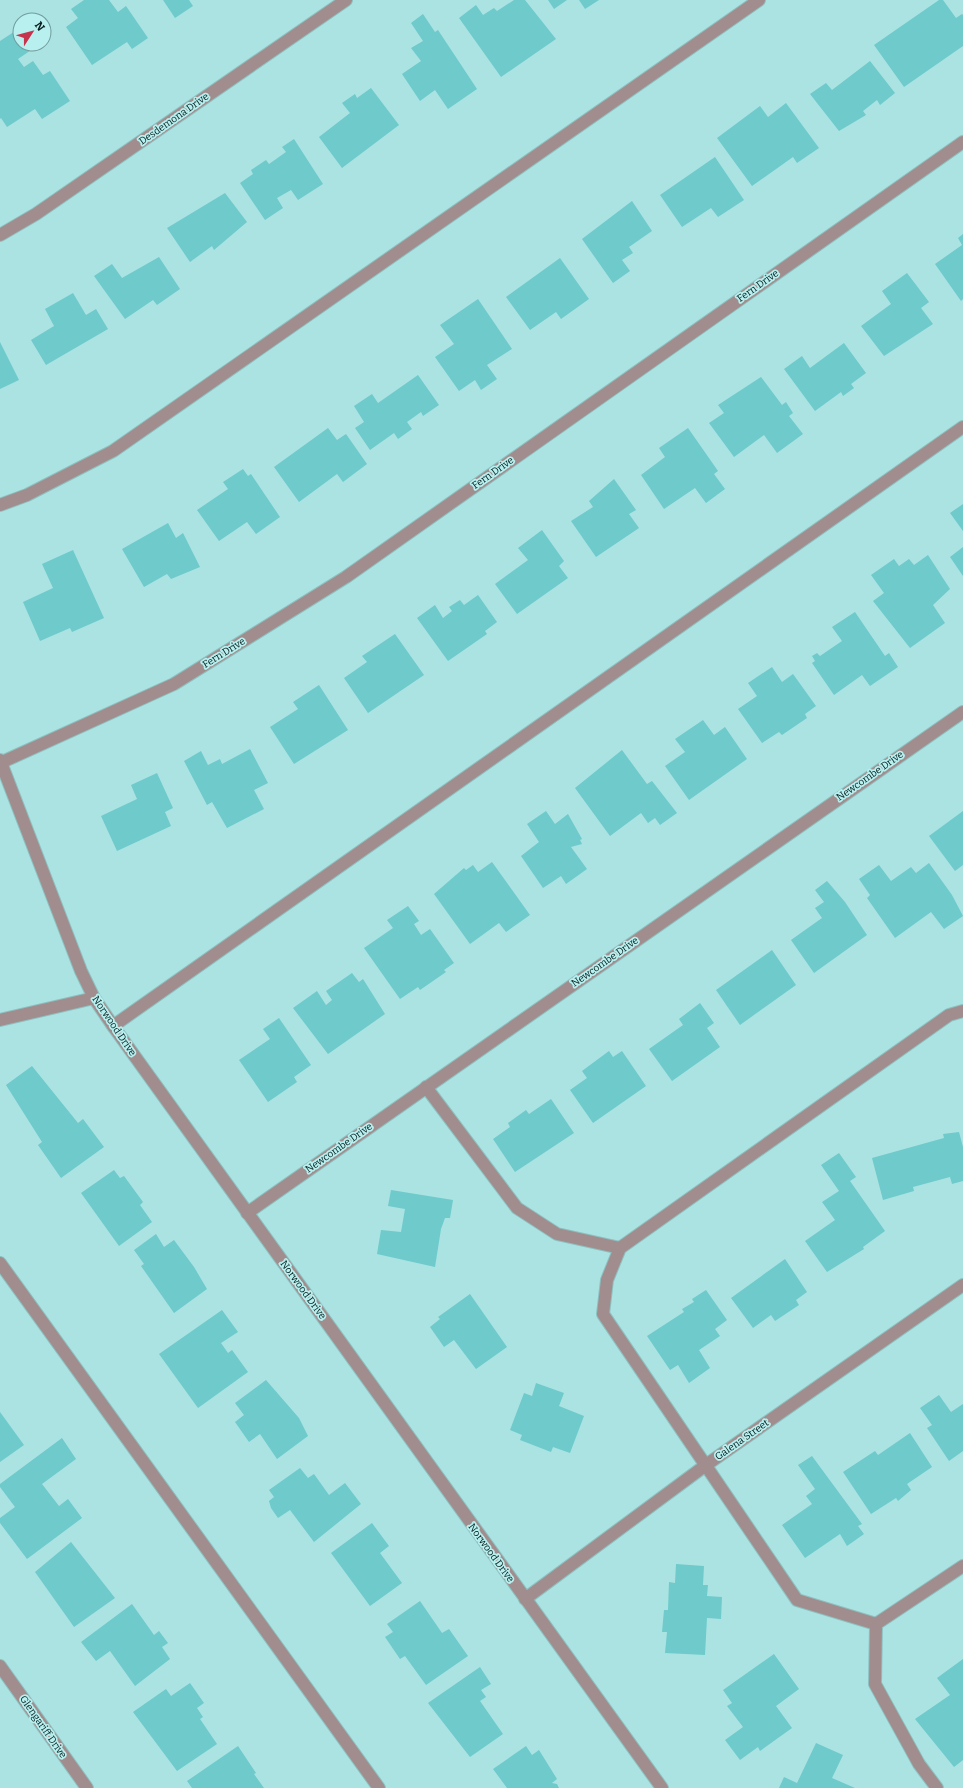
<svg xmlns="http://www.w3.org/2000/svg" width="963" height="1788" viewBox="0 0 963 1788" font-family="Bitter,serif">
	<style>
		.building { fill: #6ecacb }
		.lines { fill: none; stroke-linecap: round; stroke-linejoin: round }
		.lane-casing { stroke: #8ec0c0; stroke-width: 14 }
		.street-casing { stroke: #8ec0c0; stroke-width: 14 }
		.lane { stroke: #a28d8e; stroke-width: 12 }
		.street { stroke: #a28d8e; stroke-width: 12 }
		.labels { text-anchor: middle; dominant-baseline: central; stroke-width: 3.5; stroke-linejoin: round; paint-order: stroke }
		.street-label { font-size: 10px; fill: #081e1e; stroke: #b8f0f0 }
	</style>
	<rect width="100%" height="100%" fill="#abe3e3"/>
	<g class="building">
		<path d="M84,0H109L118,12L126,6L148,38L132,49L127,42L92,65L66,27L78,18L71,9Z"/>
		<path d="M163,0H189L193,6L175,18Z"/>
		<path d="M514,0H525L556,39L501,77L459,18L476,5L483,15L494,8L497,11Z"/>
		<path d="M548,0H567L554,9Z"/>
		<path d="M579,0H599L585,9Z"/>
		<path d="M939,0H943L956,18L962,14L963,15V46L904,87L874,45Z"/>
		<path d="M423,14L435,32L438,30L477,89L448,109L435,90L420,101L402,74L421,61L411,48L423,41L411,23Z"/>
		<path d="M20,28V44H36L37,46L18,59L24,67L33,61L43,75L50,71L70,101L42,119L35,109L7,127L1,118L0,119V41Z"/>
		<path d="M870,61L895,93L880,105L877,100L863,111L866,115L839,131L810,94L826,83L832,90Z"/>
		<path d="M371,88L399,125L342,168L319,137L350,113L342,103L355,94L357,98Z"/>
		<path d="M786,103L819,148L797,163L793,157L752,186L717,138L760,106L768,117Z"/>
		<path d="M294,139L323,184L298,200L291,190L277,198L283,208L265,220L240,183L253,174L251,170L266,160L269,164L286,152L282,147Z"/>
		<path d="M715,157L744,200L718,217L711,208L682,227L660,195Z"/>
		<path d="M225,193L247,222L214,250L212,246L190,262L167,228Z"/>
		<path d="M632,201L652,231L629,247L633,253L622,260L630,271L613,283L582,239Z"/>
		<path d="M963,234V299L961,301L935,264L962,245L958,238Z"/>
		<path d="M159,257L180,289L157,305L153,300L125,319L94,276L112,264L122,278Z"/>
		<path d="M560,258L589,299L561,319L556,312L530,330L506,297Z"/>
		<path d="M907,273L929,302L921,308L933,324L884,356L861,326L891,304L882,291Z"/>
		<path d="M73,293L86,315L96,309L108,329L46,365L31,340L54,326L45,309Z"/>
		<path d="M478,299L512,349L487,365L497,379L481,390L475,380L459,391L435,357L454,344L440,325Z"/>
		<path d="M0,342L19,380L0,389Z"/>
		<path d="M844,343L866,373L851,384L854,388L843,396L841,392L815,411L784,369L802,356L810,368Z"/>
		<path d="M418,375L439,405L423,416L421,412L407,422L412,429L398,439L394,433L370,450L355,428L364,422L354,406L372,394L378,403Z"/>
		<path d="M761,377L782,405L786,402L793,413L789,416L803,434L777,453L764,435L734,457L709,423L724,413L718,405Z"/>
		<path d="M328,428L337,440L346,434L367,464L343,482L337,474L299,502L274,467Z"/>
		<path d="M688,428L718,471L714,474L725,489L706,503L695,488L664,509L641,475L665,457L659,448Z"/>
		<path d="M243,469L248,476L251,474L280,517L256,534L247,522L219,541L197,510L228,489L223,482Z"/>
		<path d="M614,479L636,510L629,514L639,528L596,557L571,521L593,507L589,501Z"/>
		<path d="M963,504V531L950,513Z"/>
		<path d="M168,523L176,538L183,533L200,567L171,579L167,574L144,587L122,549Z"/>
		<path d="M542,530L564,561L559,566L568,578L517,614L495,584L528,560L518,548Z"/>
		<path d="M963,547V576L950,557Z"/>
		<path d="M73,550L104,618L72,632L70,628L40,641L23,602L53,588L42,564Z"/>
		<path d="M928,555L950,589L933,605L945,623L910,648L873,601L884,593L871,575L894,559L899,566L909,559L914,565Z"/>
		<path d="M478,595L497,622L485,631L487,634L448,661L417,618L435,605L443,618L452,611L449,607L460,600L464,605Z"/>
		<path d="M855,612L885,656L889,653L898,667L870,686L862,675L834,695L812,663L815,661L812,656L817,653L820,656L842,641L832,627Z"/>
		<path d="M395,634L424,675L368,713L344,678L367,662L362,656Z"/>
		<path d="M772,667L782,682L793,674L816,706L805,714L807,718L782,735L779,732L762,743L738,709L757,696L748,683Z"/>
		<path d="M319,685L348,730L294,764L270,727L298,709L293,702Z"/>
		<path d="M703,720L714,735L725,727L747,759L689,800L665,766L685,752L675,739Z"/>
		<path d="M250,749L268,783L254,790L264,809L227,828L212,802L207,805L184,761L201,751L208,765L220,759L222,764Z"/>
		<path d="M622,750L647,784L652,781L677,813L660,825L655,818L648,823L641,813L610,836L575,788Z"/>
		<path d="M157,773L173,808L165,812L171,826L117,851L101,816L137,799L131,785Z"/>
		<path d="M546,811L555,824L568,814L582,839L580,840L582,844L571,847L587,869L566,884L561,876L543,888L521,856L539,842L527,824Z"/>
		<path d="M963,811V865L955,871L929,836Z"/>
		<path d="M492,862L530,915L506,932L499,923L470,944L434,894L464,868L466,870L473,865L478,872Z"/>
		<path d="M929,863L952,895L963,916L944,929L931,912L895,938L867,898L870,895L859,879L879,865L891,881L911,867L916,873Z"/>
		<path d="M827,881L845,902L867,935L814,973L791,940L822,918L815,908L824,902L815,890Z"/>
		<path d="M408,906L419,921L414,924L421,935L430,929L454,963L444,970L446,972L420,990L418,987L400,999L364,948L393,928L387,920Z"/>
		<path d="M772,950L796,985L740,1025L716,990Z"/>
		<path d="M352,973L359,982L363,979L385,1014L328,1054L293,1008L317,991L326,1005L332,1000L326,991Z"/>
		<path d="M700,1003L714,1023L707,1028L720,1047L672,1081L649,1049L683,1025L679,1019Z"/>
		<path d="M279,1018L311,1065L294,1077L297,1082L268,1102L239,1060L270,1039L263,1029Z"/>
		<path d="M609,1051L613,1057L622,1051L646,1086L593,1123L570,1090L587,1078L582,1071Z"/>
		<path d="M32,1066L78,1123L83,1119L104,1147L61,1178L38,1145L42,1142L6,1085Z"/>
		<path d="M551,1099L574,1133L515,1172L493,1139L510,1127L508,1123L526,1110L529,1114Z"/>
		<path d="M959,1132L963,1147V1181L952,1184L950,1177L913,1187L914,1191L883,1200L872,1158L944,1138L943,1134Z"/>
		<path d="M839,1153L856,1177L850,1181L885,1231L863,1247L864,1249L827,1272L805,1241L835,1220L822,1202L839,1191L821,1165Z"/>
		<path d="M114,1170L120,1178L124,1176L143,1202L140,1205L152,1222L119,1246L81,1193Z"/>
		<path d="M391,1190L453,1200L450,1218H445L441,1229L435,1267L377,1254L381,1230L401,1232L405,1209L388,1206Z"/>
		<path d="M156,1234L164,1247L174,1240L194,1267L207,1289L174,1313L141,1266L144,1264L134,1250Z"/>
		<path d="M785,1259L807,1292L796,1300L799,1305L775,1321L771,1315L753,1328L731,1298Z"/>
		<path d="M706,1290L727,1320L715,1329L720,1336L699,1350L710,1368L689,1383L678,1365L670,1370L647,1336L684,1312L682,1309L694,1302L692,1299Z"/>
		<path d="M470,1294L507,1347L476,1369L454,1340L444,1347L430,1327L440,1319L438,1317Z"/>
		<path d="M222,1310L238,1332L221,1343L228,1353L232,1350L248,1372L198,1408L159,1354Z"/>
		<path d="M266,1380L299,1418L308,1436L277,1459L260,1434L249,1442L235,1422L244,1415L235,1403Z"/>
		<path d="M536,1383L564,1393L559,1406L584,1416L570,1453L553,1447L551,1452L520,1440L522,1435L510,1430L524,1393L532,1396Z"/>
		<path d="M939,1395L951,1412L963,1404V1451L949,1461L927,1428L932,1425L920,1408Z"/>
		<path d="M0,1412L24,1445L0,1462Z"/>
		<path d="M910,1433L932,1467L907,1484L911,1490L898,1501L896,1498L871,1514L843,1472L875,1451L878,1455Z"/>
		<path d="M62,1438L76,1459L42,1484L59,1506L68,1499L82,1518L27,1559L0,1523V1518L15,1507L0,1487V1484Z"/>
		<path d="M812,1456L862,1524L858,1526L864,1534L847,1546L840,1534L805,1558L782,1525L812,1504L806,1496L815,1489L798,1465Z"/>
		<path d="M300,1468L308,1478L314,1474L329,1495L345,1483L361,1504L314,1542L290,1510L278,1518L271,1508L269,1501L274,1497L269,1490Z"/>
		<path d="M372,1523L389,1546L380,1553L402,1583L370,1606L331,1553Z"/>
		<path d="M71,1542L115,1598L74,1627L35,1572Z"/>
		<path d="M676,1564L704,1566L703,1585H708L707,1596L722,1597L721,1619L707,1618L705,1655L665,1653L667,1632H662L664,1610H668L669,1582L675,1583Z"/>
		<path d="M420,1601L442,1633L449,1629L468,1656L426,1685L405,1656L400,1659L385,1637L393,1632L387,1624Z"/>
		<path d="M132,1604L154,1635L159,1631L168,1643L162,1647L170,1659L135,1686L110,1651L96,1661L81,1642Z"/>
		<path d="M774,1654L799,1689L776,1706L792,1728L760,1751L758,1747L740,1760L725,1740L743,1727L727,1706L732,1703L723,1690Z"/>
		<path d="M963,1659V1760L954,1767L915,1719L950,1695L937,1678Z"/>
		<path d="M480,1667L491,1684L481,1690L486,1697L480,1701L503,1734L470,1757L428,1703Z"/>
		<path d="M190,1683L204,1703L197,1708L203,1717L200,1719L217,1744L177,1771L133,1712L166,1689L171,1696Z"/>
		<path d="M816,1743L843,1755L832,1778L855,1788H779L784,1777L797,1783Z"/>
		<path d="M238,1746L256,1773L254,1774L264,1788H192L187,1781Z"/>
		<path d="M526,1746L532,1755L539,1750L557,1779L552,1783L557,1784L559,1788H507L493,1769Z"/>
	</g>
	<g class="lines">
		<g class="lane-casing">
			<g id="lane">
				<path d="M0,505L27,495L113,451L759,0"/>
				<path d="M0,1020L94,998"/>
				<path d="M113,1026L963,427"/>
				<path d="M426,1087L517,1208L557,1234L620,1248"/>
				<path d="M0,1263L379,1788"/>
				<path d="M876,1624L963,1566"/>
				<path d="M937,1788L919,1764L875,1684L876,1624L797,1600L603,1314L607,1280L620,1248L949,1015L963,1011"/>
			</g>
		</g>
		<g class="street-casing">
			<g id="street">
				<path d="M0,235L36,214L346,0"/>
				<path d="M0,760L81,971L94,998L113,1026L662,1788"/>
				<path d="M0,763L174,684L346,577L963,142"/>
				<path d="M247,1213L963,712"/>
				<path d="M525,1599L706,1465L963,1285"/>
				<path d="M0,1666L87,1788"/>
			</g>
		</g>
		<use href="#lane" class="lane"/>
		<use href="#street" class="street"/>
	</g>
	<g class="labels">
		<g class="street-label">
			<text transform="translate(174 119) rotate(-35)">Desdemona Drive</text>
			<text transform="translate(758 286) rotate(-35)">Fern Drive</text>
			<text transform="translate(493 473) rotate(-35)">Fern Drive</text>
			<text transform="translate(224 653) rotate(-32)">Fern Drive</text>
			<text transform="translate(870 776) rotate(-35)">Newcombe Drive</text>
			<text transform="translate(605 962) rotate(-35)">Newcombe Drive</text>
			<text transform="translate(114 1026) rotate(56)">Norwood Drive</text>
			<text transform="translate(339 1148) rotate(-35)">Newcombe Drive</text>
			<text transform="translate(303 1290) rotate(54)">Norwood Drive</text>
			<text transform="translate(742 1440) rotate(-35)">Galena Street</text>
			<text transform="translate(491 1553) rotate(54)">Norwood Drive</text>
			<text transform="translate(43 1727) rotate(55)">Glengariff Drive</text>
		</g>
	</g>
	<g transform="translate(32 32) rotate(54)"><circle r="19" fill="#b8f0f0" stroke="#729c9c"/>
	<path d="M0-3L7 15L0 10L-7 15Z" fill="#c5344c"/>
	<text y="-6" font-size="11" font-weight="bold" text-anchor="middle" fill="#081e1e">N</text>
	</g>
</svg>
